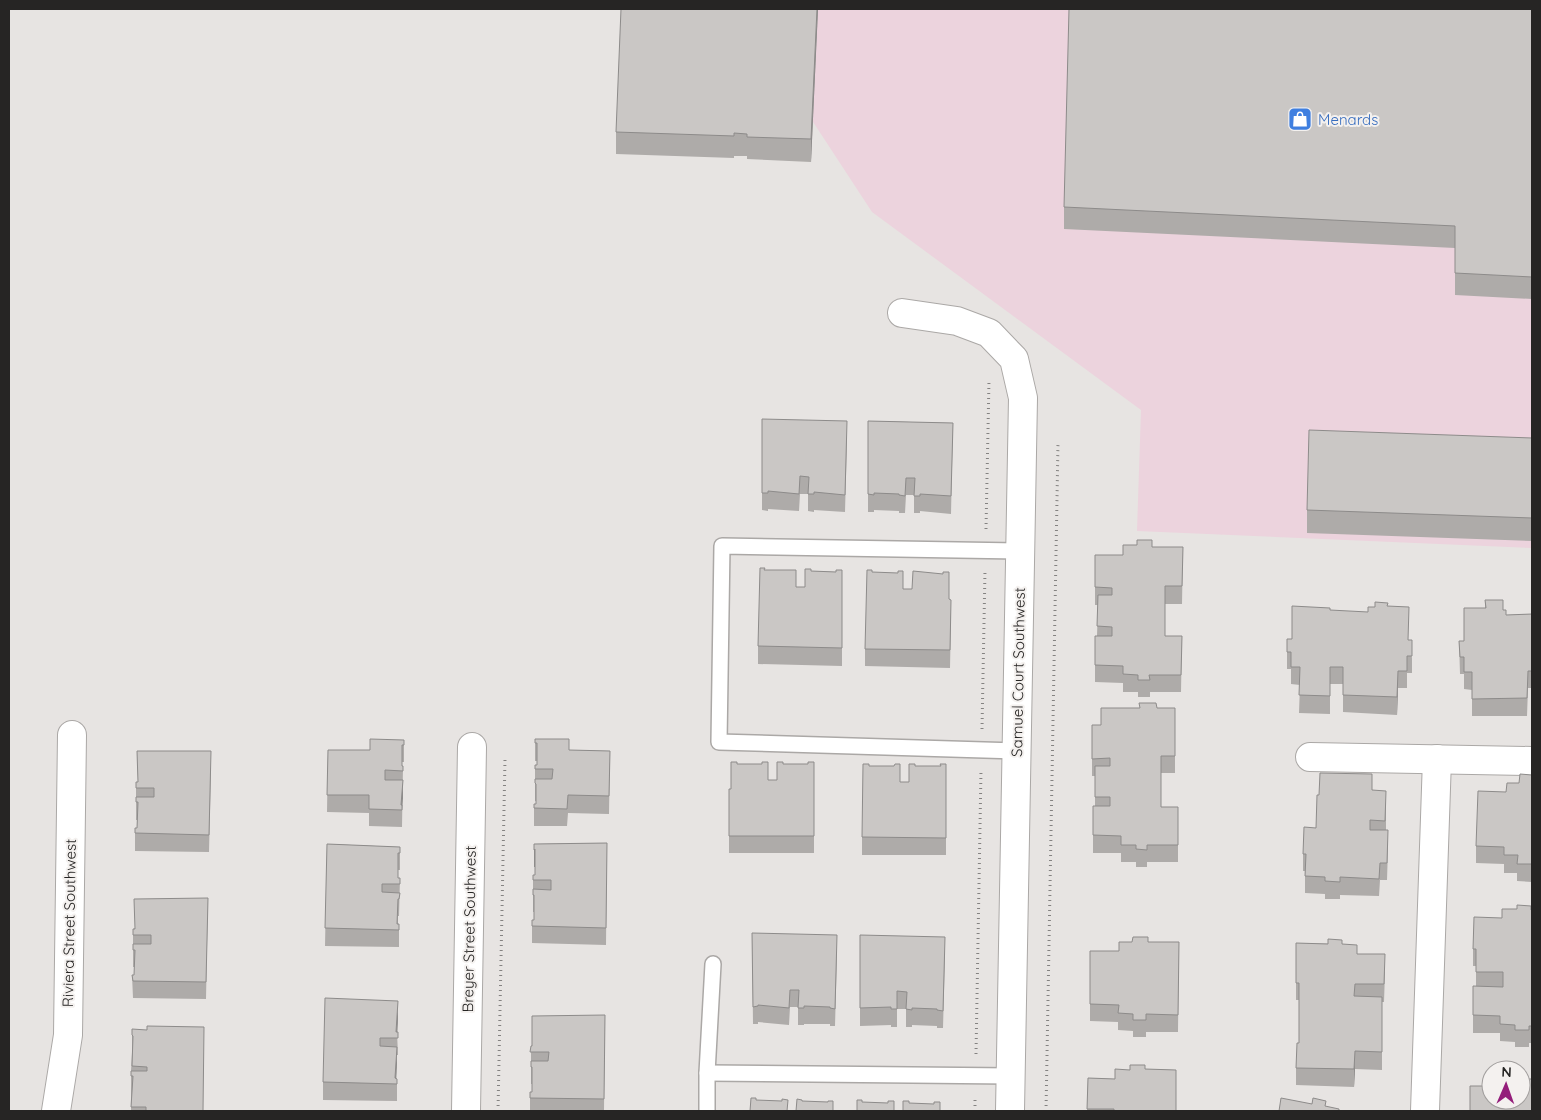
<svg xmlns="http://www.w3.org/2000/svg" width="1541" height="1120" viewBox="0 0 1541 1120" font-family="Quicksand,sans-serif">
	<style>
		.commercial { fill: #ecd3dd }
		.lines { fill: none; stroke-linecap: round; stroke-linejoin: round }
		.lane-casing { stroke: #aba8a6; stroke-width: 18 }
		.street-casing { stroke: #aba8a6; stroke-width: 30 }
		.path { stroke: #848281; stroke-width: 3; stroke-dasharray: 1 4; stroke-linecap: butt }
		.lane { stroke: #fff; stroke-width: 15 }
		.street { stroke: #fff; stroke-width: 28 }
		.wall { fill: #aeaba9 }
		.shaded-wall { fill: #8d8b8a }
		.building { fill: #cac7c5; stroke: #8d8b8a }
		.labels { text-anchor: middle; dominant-baseline: central; stroke-width: 4; stroke-linejoin: round; paint-order: stroke }
		.shop-label { font-size: 15px; fill: #366cbe; stroke: #f4f1ef; text-anchor: start }
		.street-label { font-size: 15px; fill: #262524; stroke: #f4f1ef }
	</style>
	<rect width="100%" height="100%" fill="#e7e4e2"/>
	<path class="commercial" d="M739,9H1532V548L1137,531L1141,410L872,212Z"/>
	<g class="lines">
		<g class="lane-casing">
			<g id="lane">
				<path d="M1017,751L719,742L722,546L1020,551"/>
				<path d="M707,1073L1011,1076"/>
				<path d="M707,1111V1073L713,964"/>
			</g>
		</g>
		<g class="street-casing">
			<g id="street">
				<path d="M902,313L957,321L989,333L1014,359L1023,398L1010,1111"/>
				<path d="M1310,757L1532,761"/>
				<path d="M56,1111L68,1035L72,735"/>
				<path d="M466,1111L472,747"/>
				<path d="M1425,1111L1437,759"/>
			</g>
		</g>
		<g class="path">
			<path d="M986,529L989,380"/>
			<path d="M982,729L985,570"/>
			<path d="M976,1054L981,770"/>
			<path d="M498,1111L505,759"/>
			<path d="M975,1111V1098"/>
			<path d="M1046,1111L1058,443"/>
		</g>
		<use href="#lane" class="lane"/>
		<use href="#street" class="street"/>
	</g>
	<g class="wall">
		<path d="M818,9L811,162L747,159V156H734V158L616,154V132Z"/>
		<path d="M1532,9V299L1455,295V248L1064,229V207Z"/>
		<path d="M762,419L847,439L845,512L814,510V512L808,511V494H800L799,511L768,509V511L762,510Z"/>
		<path d="M868,421L953,423L951,514L920,511V513H914V495H906L905,513H899V511L874,510V512H868Z"/>
		<path d="M1532,438V541L1307,533V510Z"/>
		<path d="M1152,547H1183L1182,604H1165V636H1182L1181,692H1150V697H1138V692H1123V683L1095,682V636H1097L1098,605H1095V555H1123Z"/>
		<path d="M764,570L796,587H805L811,571L836,572L842,570V666L758,664V646Z"/>
		<path d="M872,572L903,589L949,599L951,617L950,668L865,666V649Z"/>
		<path d="M1485,600L1503,610L1506,615L1532,614V688H1528L1527,716H1472V690L1464,689V674H1460L1459,641H1464L1485,608Z"/>
		<path d="M1388,606L1408,640L1412,658V673H1407V688H1398L1397,715L1343,712V684H1330V714L1299,713L1300,685L1291,684V669H1287V652L1292,639L1368,612L1375,607Z"/>
		<path d="M1157,708H1175V773H1161V807H1178V862H1147V867H1136V862H1121V853H1093V806H1095V776H1092V725H1101Z"/>
		<path d="M535,739L569,750L610,751L609,814L568,813L567,826H534V804H536V801H535V765H537V761H535Z"/>
		<path d="M404,740V762H402V766H403L402,827L369,826V813L327,812L328,750H370Z"/>
		<path d="M137,751L211,768L209,852L135,851V828H137V820H136V782H138Z"/>
		<path d="M814,762V853H729V789H731L737,764L768,780H777L783,764H808Z"/>
		<path d="M946,764V855H862V837L869,766L900,782H909L915,766H940Z"/>
		<path d="M1532,775V882L1517,881V873H1504V864L1476,863V846L1506,792Z"/>
		<path d="M1372,790L1386,808V830L1388,848L1387,880H1380L1379,896L1340,895V899H1325V894L1305,893V871H1303V854L1316,828Z"/>
		<path d="M607,843L606,945L532,943V920H534V912H533V875H535V867H534V844Z"/>
		<path d="M327,844L400,847V870H398V878H400L399,916H398V924H399V947L325,946Z"/>
		<path d="M208,898L206,999L133,998L132,975H134L135,967H133V929Z"/>
		<path d="M1531,910H1532V1043H1529V1047H1515V1042L1500,1041V1033H1473V1015L1476,986V966H1473V949L1502,918Z"/>
		<path d="M752,933L837,953L835,1026H830V1024H804V1025H798V1007H790L789,1025L758,1022V1024H753Z"/>
		<path d="M860,935L945,954L943,1028H937V1026L912,1025V1027H906V1009H897V1027H891V1025L860,1026Z"/>
		<path d="M1132,942H1179L1178,1032H1146V1037H1133V1031L1118,1030V1022L1090,1021V951H1119Z"/>
		<path d="M1296,943L1342,944L1385,972L1384,1002H1382V1070L1355,1069L1354,1087L1296,1085V1068L1299,1043V1000H1296Z"/>
		<path d="M605,1015L604,1111H530V1092H532V1084H531V1046Z"/>
		<path d="M398,1019L397,1032L398,1055H397L396,1078L397,1079V1101L323,1100V1082Z"/>
		<path d="M132,1029L203,1111H131V1071L132,1053Z"/>
		<path d="M1145,1069L1176,1070V1111H1087L1088,1078L1115,1079L1130,1070Z"/>
	</g>
	<g class="shaded-wall">
		<path d="M817,9H818L811,162V139Z"/>
		<path d="M1398,671V688L1397,715V697Z"/>
		<path d="M403,780V798L402,810L401,805Z"/>
		<path d="M535,849V867H534V850Z"/>
		<path d="M398,1001V1019L397,1038L396,1032Z"/>
		<path d="M397,1047V1064L396,1084L395,1078Z"/>
		<path d="M1355,1051V1069L1354,1087V1069Z"/>
	</g>
	<g class="building">
		<path d="M621,9H817L811,139L747,137V134L734,133V136L616,132Z"/>
		<path d="M1069,9H1532V277L1455,273V226L1064,207Z"/>
		<path d="M762,419L847,421L845,495L814,492V494H808L809,477L800,476L799,494L768,491V493H762Z"/>
		<path d="M868,421L953,423L951,496L920,494V496H914L915,478H906L905,496L899,495V494L874,493V495L868,494Z"/>
		<path d="M1309,430L1532,438V518L1307,510Z"/>
		<path d="M1137,540H1152V547H1183L1182,586H1165V636H1182L1181,675H1149L1150,680H1138V675L1123,674V666L1095,665V636H1112V627L1097,626L1098,595H1112V588L1095,587V555H1123V545H1137Z"/>
		<path d="M760,568H765L764,570H796V587H805V569H811V571L836,572V570H842V648L758,646Z"/>
		<path d="M867,570H872V572L898,573V571H903V589H912L913,571L943,574V572H949V599L951,600L950,650L865,649Z"/>
		<path d="M1485,600H1503V610H1506V615L1532,614V671H1528L1527,698L1472,699V672H1464V657H1460L1459,641H1464V608H1486Z"/>
		<path d="M1375,602L1388,603L1387,606L1409,607L1408,640H1412V656H1407V671H1398L1397,697L1343,695V667H1330V696L1299,695L1300,667H1291V652H1287V639H1292V606L1330,608V610L1368,612V607H1375Z"/>
		<path d="M1139,703H1156L1157,708H1175V756H1161V807H1178V845H1147V850L1136,849V845H1121V836L1093,835V806H1110V797H1095V766H1110V758L1092,759V725H1101V708H1140Z"/>
		<path d="M370,739L404,740V745H402V766H403V771L385,770V780H403L401,805H402V810L369,809V795H327L328,750H370Z"/>
		<path d="M535,739H569V750L610,751L609,796L568,795L567,809L534,808V804H536V784L535,783V779H552L553,769H535V765H537V743H535Z"/>
		<path d="M137,751H211L209,835L135,833V828H137L138,802H136V797H154V788H136V782H138Z"/>
		<path d="M731,762H737V764H762V762H768V780H777V762H783V764H808V762H814V836H729V789H731Z"/>
		<path d="M863,764H869V766H894L895,764H900V782H909V764H915V766H941L940,764H946V838L862,837Z"/>
		<path d="M1320,773L1372,774V790L1386,791L1385,821L1370,820V830H1388L1387,863H1380L1379,879L1340,877V882L1325,881V877L1305,876L1306,854H1303L1304,827L1316,828L1317,795H1319Z"/>
		<path d="M1520,774L1532,775V864H1517L1518,855H1504V847L1476,846L1478,791L1506,792L1507,783H1519Z"/>
		<path d="M607,843L606,928L532,926V920H534V895H533V889L551,890V880H533V875H535V849L534,850V844Z"/>
		<path d="M327,844L400,847V853H398V878H400V884H382V892L400,893L399,899H398L397,924H399V930L325,928Z"/>
		<path d="M208,898L206,982L133,981L132,975H134L135,950H133V944H151V935H133V929H135L134,899Z"/>
		<path d="M1517,905L1531,906V910H1532V1026H1529V1030H1515V1025L1500,1024V1016L1473,1015V986L1503,987V972H1476V949H1473L1474,917L1502,918V909H1517Z"/>
		<path d="M752,933L837,935L835,1009L830,1008V1007L804,1006V1008H798L799,990H790L789,1008L758,1005V1006L753,1007Z"/>
		<path d="M860,935L945,937L943,1011L937,1010V1009L912,1008V1010L906,1009L907,992L897,991V1009H891V1007L860,1008Z"/>
		<path d="M1133,937H1148V942H1179L1178,1015L1146,1014V1020H1133V1014L1118,1013L1119,1005L1090,1004V951H1119V942H1132Z"/>
		<path d="M1328,939L1342,940V944L1357,945V954H1385L1384,984H1355L1354,996L1382,997V1052L1355,1051L1354,1069L1296,1068L1297,1043H1299V983H1296V943L1328,944Z"/>
		<path d="M325,998L398,1001L396,1032H398V1038H380V1046L397,1047L395,1078L397,1079V1084L323,1082Z"/>
		<path d="M605,1015L604,1099L530,1098V1092H532V1067H531V1061H548L549,1052H530L531,1046H532V1016Z"/>
		<path d="M147,1026L204,1027L203,1111H146V1107H131L133,1076H131V1071H147V1067L132,1066L133,1036L132,1035V1029L147,1030Z"/>
		<path d="M1130,1065H1145V1069L1176,1070V1111H1114V1109H1087L1088,1078L1115,1079V1069L1130,1070Z"/>
		<path d="M1521,1074H1527V1079H1532V1111H1470V1086H1491V1100H1521Z"/>
		<path d="M751,1098H756V1100L782,1101V1099L788,1100L787,1111H750Z"/>
		<path d="M1281,1098L1312,1104L1313,1098L1326,1101L1325,1106L1339,1109V1111H1279Z"/>
		<path d="M797,1099L802,1100V1101L828,1102V1101H833V1111H796Z"/>
		<path d="M857,1100H862V1102L888,1103V1101H894V1111H857Z"/>
		<path d="M903,1101H909V1103L934,1104V1102H940V1111H903Z"/>
	</g>
	<defs>
		<g id="shop-square" transform="scale(1.25)"><rect x="-9" y="-9" width="18" height="18" rx="4" fill="#3f7fe0" stroke="#f4f1ef"/><path d="M-5-2.5h2.3a2.7 3.5 0 0 1 5.4 0H5L5.5 6h-11ZM-1.5-2.5h3a1.5 2.3 0 0 0-3 0Z" fill="#fff"/></g>
	</defs>
	<g fill-rule="evenodd">
		<use href="#shop-square" x="1300" y="119"/>
	</g>
	<g class="labels">
		<g class="shop-label">
			<text x="1318" y="119">Menards</text>
		</g>
		<g class="street-label">
			<text transform="translate(1018 672) rotate(-89)">Samuel Court Southwest</text>
			<text transform="translate(69 923) rotate(-89)">Riviera Street Southwest</text>
			<text transform="translate(469 929) rotate(-89)">Breyer Street Southwest</text>
		</g>
	</g>
	<rect width="1541" height="1120" fill="none" stroke="#262524" stroke-width="20"/>
	<g transform="translate(1506 1085) rotate(2)"><circle r="24" fill="#f4f1ef" stroke="#a29f9e"/>
	<path d="M0-4L9 19L0 12L-9 19Z" fill="#941d7a"/>
	<text y="-8" font-size="14" font-weight="bold" text-anchor="middle" fill="#262524">N</text>
	</g>
</svg>
